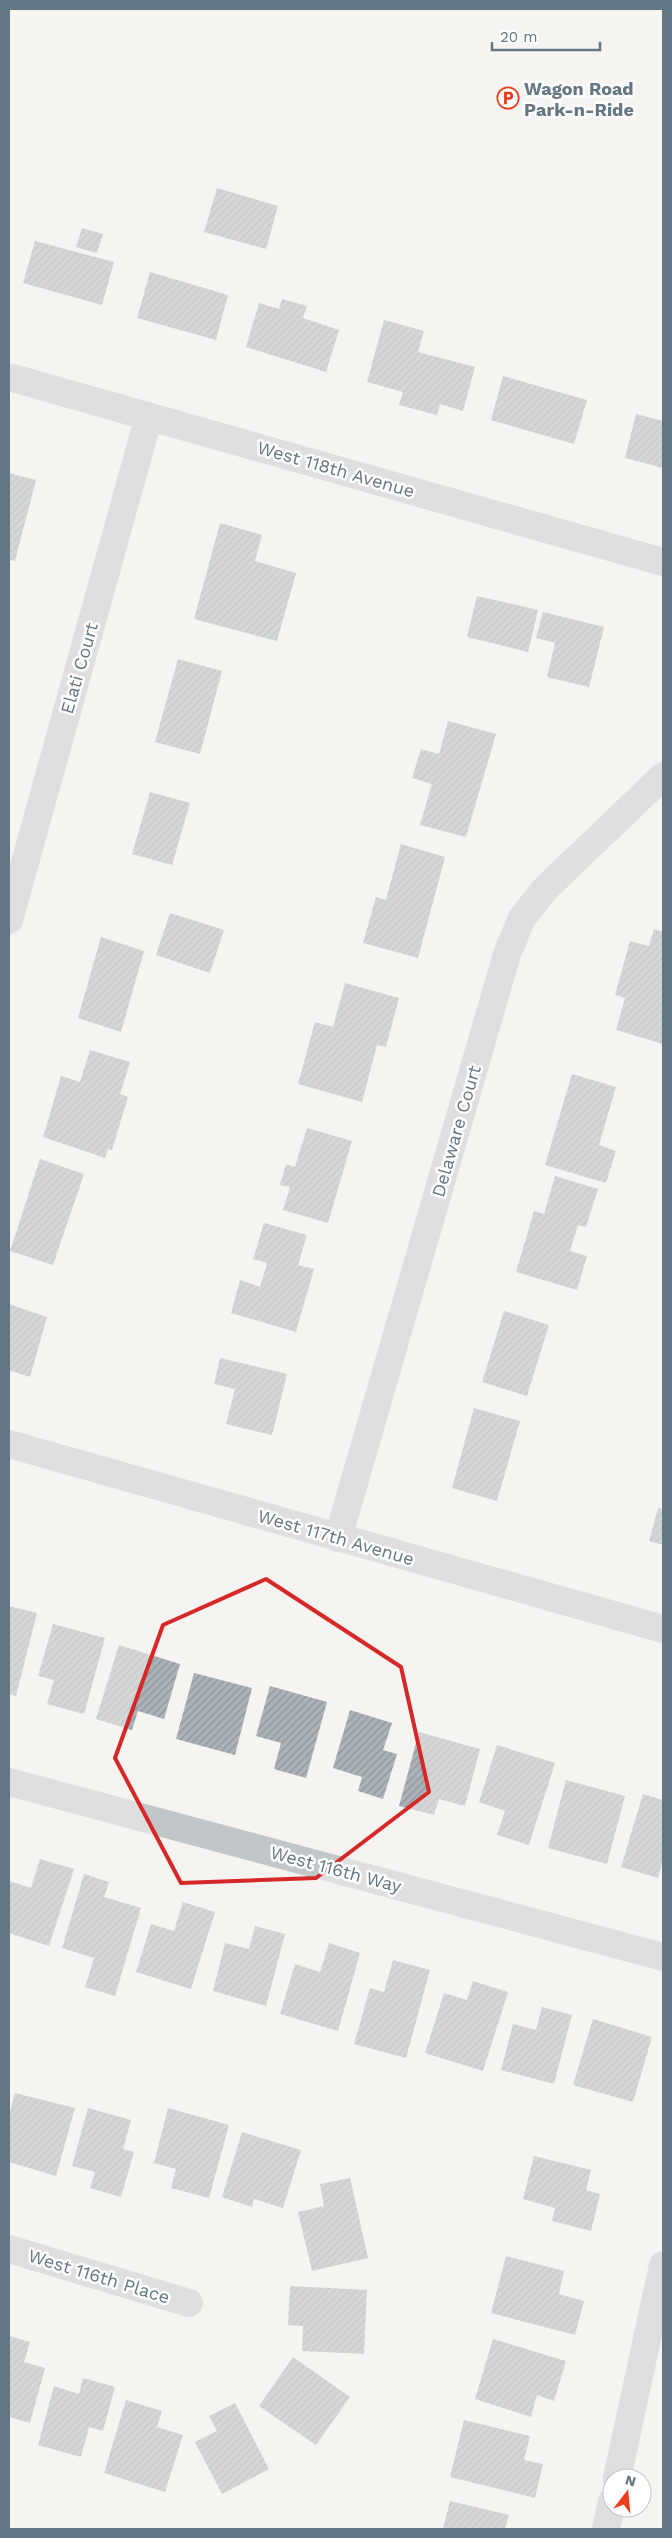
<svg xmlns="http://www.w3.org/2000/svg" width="672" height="2538" viewBox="0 0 672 2538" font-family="'Work Sans',sans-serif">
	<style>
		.building { fill: url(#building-hatch) }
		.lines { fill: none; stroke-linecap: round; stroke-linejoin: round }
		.minor { stroke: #c1c6c8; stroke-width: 28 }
		.marked { fill: none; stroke: #d62828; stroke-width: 4; stroke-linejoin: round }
		.labels { text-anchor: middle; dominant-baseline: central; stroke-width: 5; stroke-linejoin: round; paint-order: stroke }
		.poi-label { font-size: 18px; font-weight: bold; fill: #627683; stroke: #fff; text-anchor: start }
		.street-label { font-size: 18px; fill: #627683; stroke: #fff }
	</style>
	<defs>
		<pattern id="building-hatch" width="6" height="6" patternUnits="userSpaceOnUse" patternTransform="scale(1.25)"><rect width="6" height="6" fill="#abb3b8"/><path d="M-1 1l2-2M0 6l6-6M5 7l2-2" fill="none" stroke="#8f969b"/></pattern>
	</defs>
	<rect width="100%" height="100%" fill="#f5f4f0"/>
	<g class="building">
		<path d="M217,188L278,206L266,249L204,232Z"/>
		<path d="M82,228L103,234L97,253L76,247Z"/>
		<path d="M35,241L114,262L102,305L23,283Z"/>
		<path d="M150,272L228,295L216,340L137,318Z"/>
		<path d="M282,299L307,306L303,318L339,330L326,372L246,347L259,303L279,309Z"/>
		<path d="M384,320L424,331L418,352L475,367L463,411L440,404L437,415L399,405L403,392L367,382Z"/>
		<path d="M503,376L587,400L574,444L491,420Z"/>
		<path d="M636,414L663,421V468L625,458Z"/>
		<path d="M9,473L36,480L15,561L9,560Z"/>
		<path d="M220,523L262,535L255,561L296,573L277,641L194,619Z"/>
		<path d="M477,596L538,610L528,652L467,637Z"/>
		<path d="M543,612L604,627L589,687L547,677L555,643L536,638Z"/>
		<path d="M178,659L222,671L200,754L155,742Z"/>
		<path d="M448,721L496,734L466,837L420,825L432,784L412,778L421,749L439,754Z"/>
		<path d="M150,792L190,803L172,865L132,854Z"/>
		<path d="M401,844L445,857L418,958L363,943L376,897L386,900Z"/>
		<path d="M170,913L224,930L210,973L156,955Z"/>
		<path d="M654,929L663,932V1044L616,1030L625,998L615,995L630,941L649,946Z"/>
		<path d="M101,937L144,951L121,1032L78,1018Z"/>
		<path d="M345,983L399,998L386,1047L377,1045L362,1102L298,1084L315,1022L333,1027Z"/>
		<path d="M90,1050L130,1062L120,1094L128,1097L112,1150L108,1149L105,1158L43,1137L61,1076L80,1082Z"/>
		<path d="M572,1074L616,1087L599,1145L616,1151L606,1183L545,1165Z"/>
		<path d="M307,1128L352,1141L328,1223L283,1210L290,1187L280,1185L286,1164L295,1167Z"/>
		<path d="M40,1159L84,1174L53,1265L10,1251Z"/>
		<path d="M555,1176L598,1189L586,1227L578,1225L570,1251L587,1256L577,1290L516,1272L534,1211L544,1214Z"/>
		<path d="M264,1223L307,1235L298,1265L314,1269L296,1332L231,1313L240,1280L260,1287L267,1263L253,1259Z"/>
		<path d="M9,1304L47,1317L30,1377L9,1370Z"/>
		<path d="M504,1311L549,1325L527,1396L482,1382Z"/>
		<path d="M220,1358L287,1374L272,1435L226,1424L235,1389L214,1384Z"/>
		<path d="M474,1408L520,1421L497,1501L452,1488Z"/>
		<path d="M658,1508L663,1509V1545L649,1541Z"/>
		<path d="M9,1606L37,1613L16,1696L9,1694Z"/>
		<path d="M53,1624L105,1638L84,1714L47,1704L54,1680L38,1676Z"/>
		<path d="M119,1645L180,1664L164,1719L138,1711L132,1730L96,1719Z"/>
		<path d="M194,1673L252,1688L235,1755L176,1739Z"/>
		<path d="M270,1686L327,1702L306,1778L274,1769L281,1743L256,1736Z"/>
		<path d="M350,1710L392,1723L383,1750L397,1754L383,1799L358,1791L362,1777L333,1768Z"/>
		<path d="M419,1732L480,1749L465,1806L439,1799L434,1815L399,1806Z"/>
		<path d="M497,1745L555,1763L529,1845L497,1835L505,1811L479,1802Z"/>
		<path d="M566,1780L625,1796L607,1864L548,1848Z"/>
		<path d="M643,1794L663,1800V1860L658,1878L621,1867Z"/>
		<path d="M40,1859L74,1869L49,1946L9,1933V1881L31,1888Z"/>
		<path d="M84,1874L109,1882L104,1897L141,1908L115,1996L85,1987L94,1958L62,1948Z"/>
		<path d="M183,1902L215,1912L191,1989L136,1972L151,1924L174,1931Z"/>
		<path d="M255,1926L285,1934L266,2006L213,1991L225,1943L249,1949Z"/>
		<path d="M329,1943L360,1953L338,2031L280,2014L295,1964L320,1972Z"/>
		<path d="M393,1960L430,1970L406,2058L354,2044L370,1988L384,1992Z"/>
		<path d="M473,1981L508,1992L483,2071L425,2053L444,1993L467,2000Z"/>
		<path d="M542,2007L572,2015L554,2084L501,2070L513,2024L536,2030Z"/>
		<path d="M593,2019L652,2037L633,2102L573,2085Z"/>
		<path d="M15,2093L75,2108L56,2176L9,2162V2115Z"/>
		<path d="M88,2108L131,2120L123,2149L134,2152L121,2197L90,2188L95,2172L72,2166Z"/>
		<path d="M168,2108L229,2125L209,2198L171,2188L176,2169L154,2163Z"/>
		<path d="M242,2132L301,2150L283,2208L254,2199L252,2207L222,2197Z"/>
		<path d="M534,2156L591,2170L586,2190L600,2194L591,2231L552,2221L555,2208L523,2199Z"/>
		<path d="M350,2178L368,2258L312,2271L298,2212L324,2206L320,2184Z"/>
		<path d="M506,2256L564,2271L559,2294L584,2301L575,2335L491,2313Z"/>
		<path d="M290,2286L367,2290L364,2354L302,2351L303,2326L288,2325Z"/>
		<path d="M9,2336L30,2342L24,2362L45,2368L30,2423L9,2417Z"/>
		<path d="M493,2339L566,2361L554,2401L537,2395L531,2417L475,2399Z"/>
		<path d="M293,2357L350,2397L316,2445L259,2406Z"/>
		<path d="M83,2378L115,2387L103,2431L89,2427L81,2457L38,2445L54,2386L79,2394Z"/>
		<path d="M126,2400L162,2411L157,2427L183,2435L165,2492L104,2473Z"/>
		<path d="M235,2403L269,2469L222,2494L195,2442L217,2431L209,2416Z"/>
		<path d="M464,2420L530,2436L524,2460L543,2464L535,2498L450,2477Z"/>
		<path d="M450,2501L509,2515L505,2529H443Z"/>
	</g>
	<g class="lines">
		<g class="minor">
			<path d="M9,377L663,562"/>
			<path d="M9,920L149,416"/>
			<path d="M9,1444L663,1629"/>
			<path d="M338,1538L507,954L522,918L545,889L663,776"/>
			<path d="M9,1782L663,1957"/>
			<path d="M9,2249L189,2303"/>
			<path d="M617,2478L663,2265"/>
			<path d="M606,2529L612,2501"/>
		</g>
	</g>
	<path d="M0 0H672V2538H0ZM266,1579L401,1667L429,1792L316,1878L181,1883L115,1758L163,1625Z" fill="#f5f4f0" fill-opacity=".55" fill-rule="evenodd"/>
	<path class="marked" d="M266,1579L401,1667L429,1792L316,1878L181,1883L115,1758L163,1625Z"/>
	<defs>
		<g id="parking-ring" transform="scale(1.125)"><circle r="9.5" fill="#fff" stroke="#ea3d1b" stroke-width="1.5"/><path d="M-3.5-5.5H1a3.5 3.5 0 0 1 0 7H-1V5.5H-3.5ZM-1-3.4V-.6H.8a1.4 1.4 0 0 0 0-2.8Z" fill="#ea3d1b"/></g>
	</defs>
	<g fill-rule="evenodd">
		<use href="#parking-ring" x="508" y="98"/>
	</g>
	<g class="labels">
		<g class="poi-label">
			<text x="524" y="88">Wagon Road<tspan x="524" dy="21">Park-n-Ride</tspan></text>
		</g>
		<g class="street-label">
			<text transform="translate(336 469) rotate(16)">West 118th Avenue</text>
			<text transform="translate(79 668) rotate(-74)">Elati Court</text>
			<text transform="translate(456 1131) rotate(-74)">Delaware Court</text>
			<text transform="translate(336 1537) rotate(16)">West 117th Avenue</text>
			<text transform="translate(336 1869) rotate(15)">West 116th Way</text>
			<text transform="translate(99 2276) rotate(17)">West 116th Place</text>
		</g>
	</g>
	<rect width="672" height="2538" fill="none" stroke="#627683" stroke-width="20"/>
	<g transform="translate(627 2493) rotate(16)"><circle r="24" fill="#ffffff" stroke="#c0c8cd"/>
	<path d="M0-4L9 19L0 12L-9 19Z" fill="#ea3d1b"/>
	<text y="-8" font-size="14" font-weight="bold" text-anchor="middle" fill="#627683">N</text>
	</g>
	<path d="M492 42v8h108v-8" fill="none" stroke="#627683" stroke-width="2.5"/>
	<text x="500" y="42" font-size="15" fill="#627683" stroke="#ffffff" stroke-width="4" paint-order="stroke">20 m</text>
</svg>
